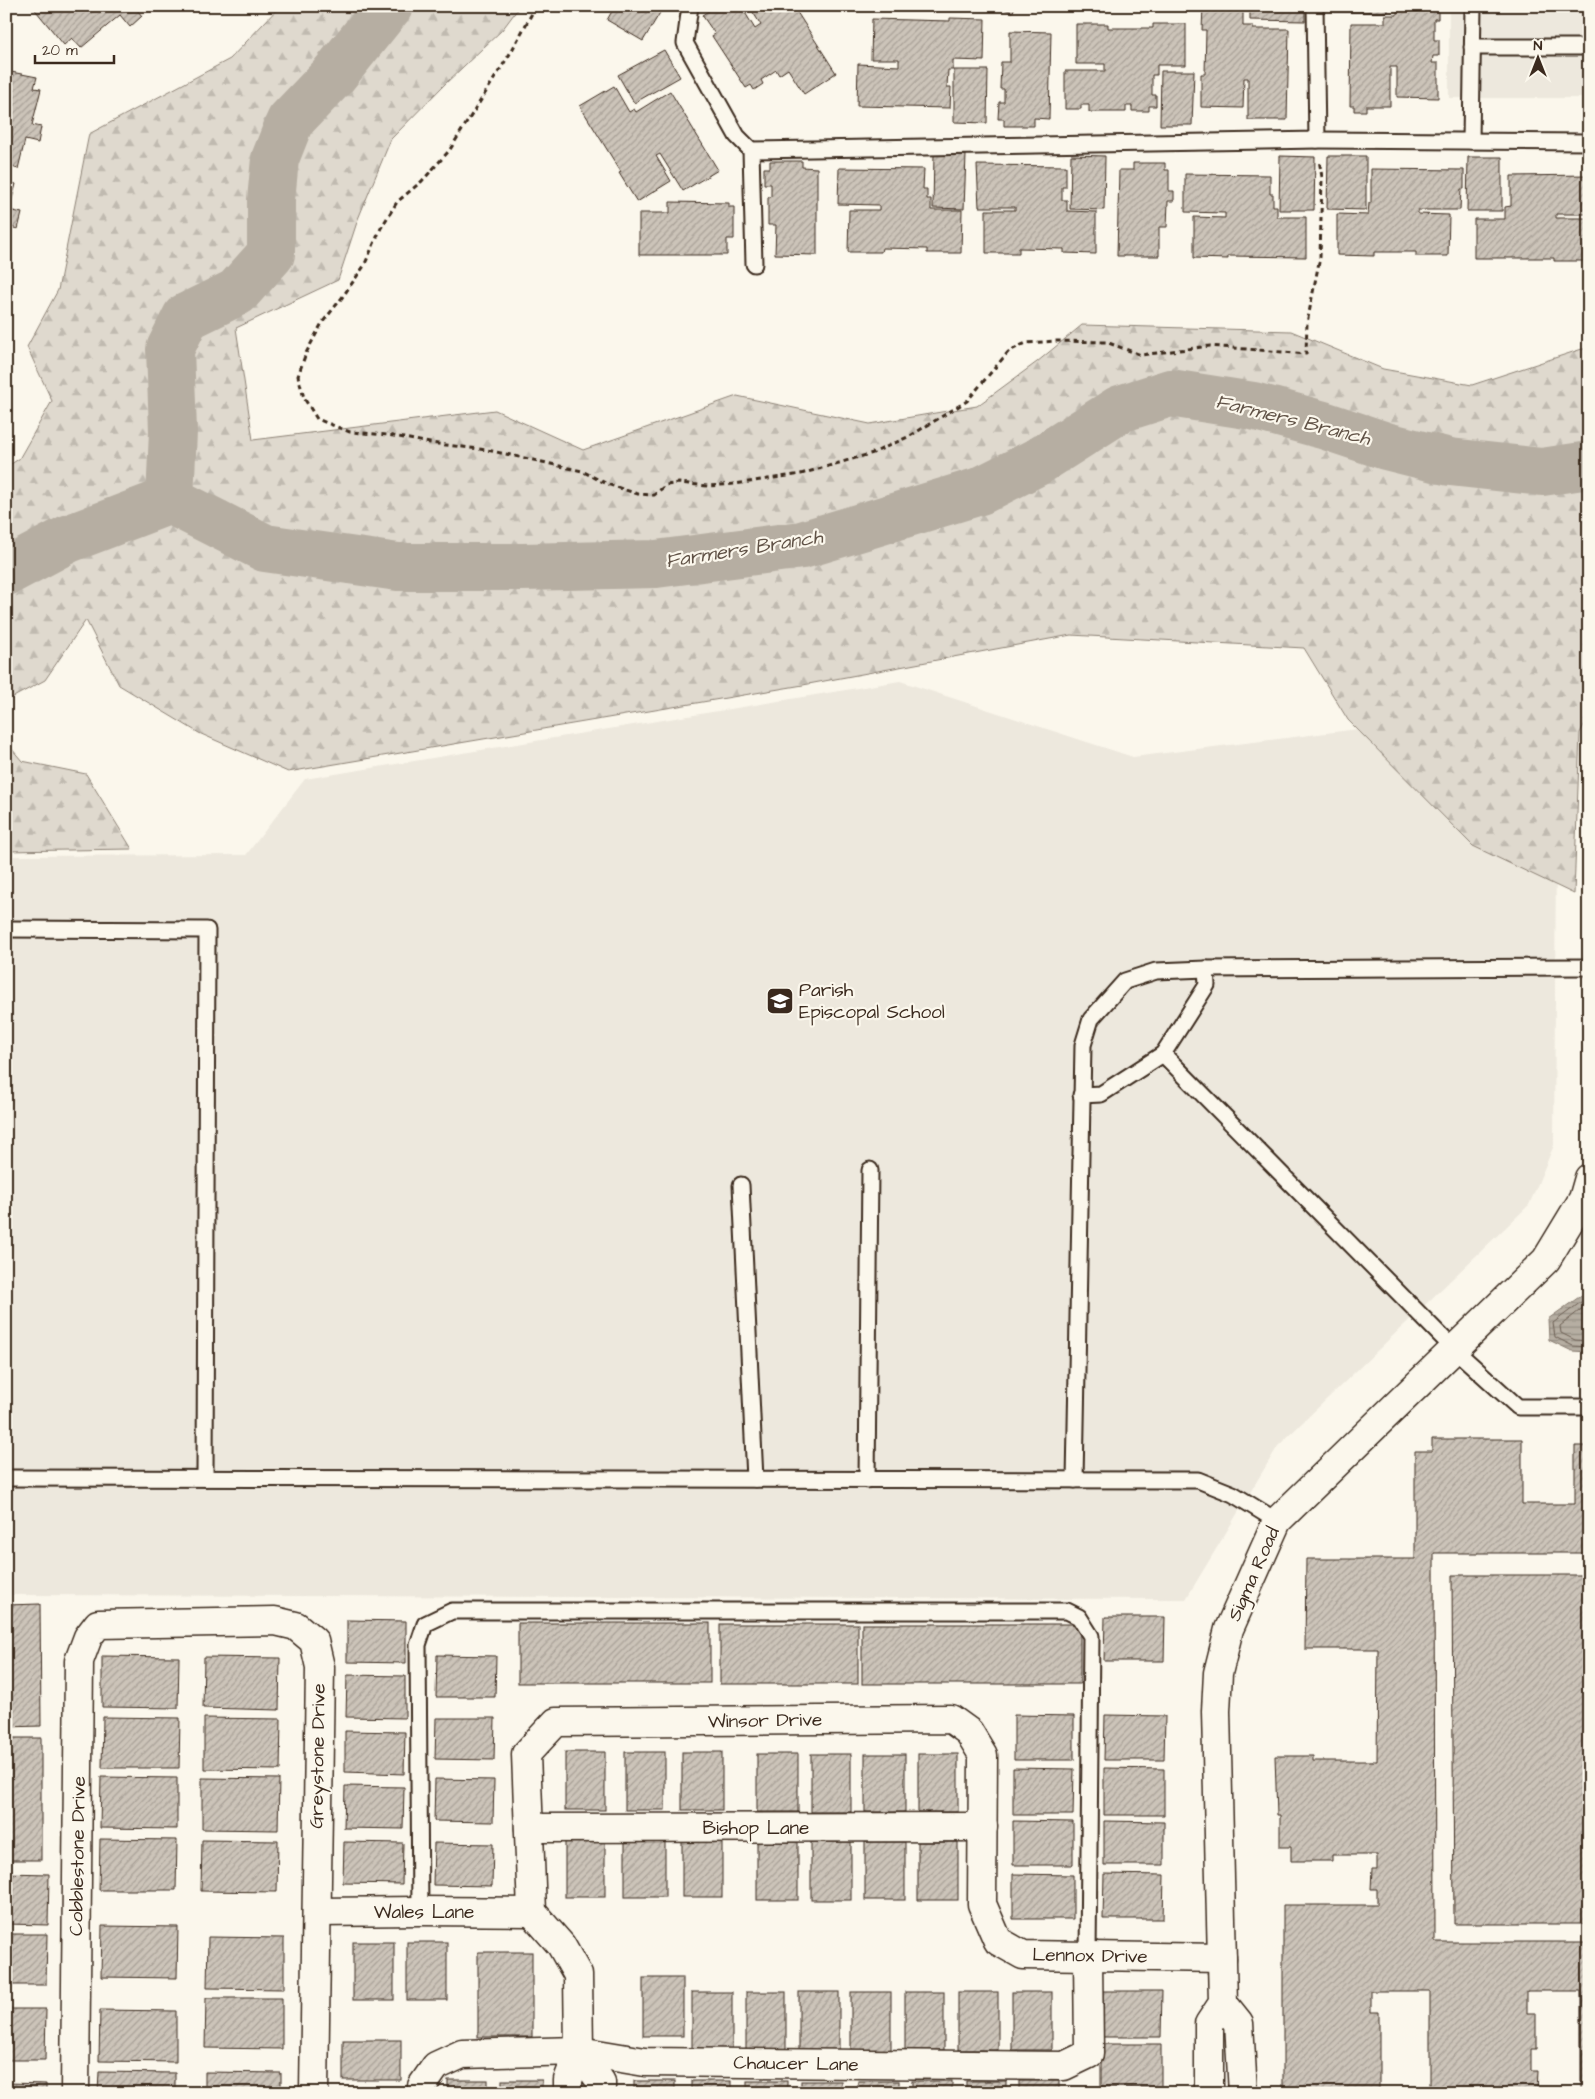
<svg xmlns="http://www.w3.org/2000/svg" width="1595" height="2099" viewBox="0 0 1595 2099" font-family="'Architects Daughter',sans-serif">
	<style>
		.built { fill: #ede8dd }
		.forest { fill: url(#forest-firs); stroke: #8d8276 }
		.water { fill: url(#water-rules); stroke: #85796d }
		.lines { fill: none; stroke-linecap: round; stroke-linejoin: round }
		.shore { stroke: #6c5f53; stroke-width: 1 }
		.river { stroke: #b6aea2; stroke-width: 48 }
		.building { fill: url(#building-hatch); stroke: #3b2a1e }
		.service-casing { stroke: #3b2a1e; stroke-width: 19 }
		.minor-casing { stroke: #3b2a1e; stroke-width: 31 }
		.path { stroke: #3b2a1e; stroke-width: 3; stroke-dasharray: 5 4; stroke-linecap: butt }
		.service { stroke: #fbf7ec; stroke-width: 15 }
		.minor { stroke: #fbf7ec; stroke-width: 28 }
		.labels { text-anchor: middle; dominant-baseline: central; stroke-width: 4.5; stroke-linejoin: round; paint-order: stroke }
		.poi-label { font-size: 19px; fill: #3b2a1e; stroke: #fbf7ec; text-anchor: start }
		.street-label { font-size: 19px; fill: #3b2a1e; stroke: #fbf7ec }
		.water-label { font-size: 20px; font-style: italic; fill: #605246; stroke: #fbf7ec }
	</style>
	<defs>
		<pattern id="forest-firs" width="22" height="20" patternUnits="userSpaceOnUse" patternTransform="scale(1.25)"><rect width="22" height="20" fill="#dfd9ce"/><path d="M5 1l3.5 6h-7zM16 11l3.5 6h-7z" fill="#c0bab0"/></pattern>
		<pattern id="water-rules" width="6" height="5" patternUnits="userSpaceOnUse" patternTransform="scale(1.25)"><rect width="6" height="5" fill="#b6aea2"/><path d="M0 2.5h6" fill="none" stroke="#958e83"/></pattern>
		<pattern id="building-hatch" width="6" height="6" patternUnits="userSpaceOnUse" patternTransform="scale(1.25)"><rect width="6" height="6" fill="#ccc4b9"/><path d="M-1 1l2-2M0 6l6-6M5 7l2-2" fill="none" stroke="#a79f96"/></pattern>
	</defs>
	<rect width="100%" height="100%" fill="#fbf7ec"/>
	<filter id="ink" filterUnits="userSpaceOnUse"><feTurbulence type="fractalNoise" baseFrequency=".02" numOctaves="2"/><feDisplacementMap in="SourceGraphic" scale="10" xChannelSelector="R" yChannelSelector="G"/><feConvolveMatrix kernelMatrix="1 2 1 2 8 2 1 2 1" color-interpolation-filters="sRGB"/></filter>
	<g filter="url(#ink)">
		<g class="built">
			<rect x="1449" y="6" width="140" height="92"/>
			<path d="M900,681L1133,757L1557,704L1554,1145L1529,1205L1278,1446L1186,1599L6,1595V856L246,855L305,779Z"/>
		</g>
		<g class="forest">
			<path d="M280,6H520L502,30L445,84L391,139L358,219L338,280L236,328L253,440L495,410L583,450L737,396L870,424L977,406L1037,362L1082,325L1291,331L1383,369L1472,385L1582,349H1589V715L1580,733L1574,894L1473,846L1348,720L1304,648L1071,635L803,685L288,772L199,733L119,685L86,620L45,680L6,701V467L19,459L52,401L27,347L58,290L89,134L230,59Z"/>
			<path d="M6,742L22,761L86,774L132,849L6,851Z"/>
		</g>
		<path class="water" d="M1589,1290V1352L1572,1351L1549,1340L1548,1319Z"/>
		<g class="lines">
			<g class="shore">
				<path d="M1589,1296L1553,1323L1555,1337L1573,1346L1589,1347"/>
				<path d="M1589,1303L1560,1326L1561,1333L1575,1340L1589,1341"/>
			</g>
			<g class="river">
				<path d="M170,500L173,431L170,349L186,317L237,292L271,254V200L275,159L290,121L332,77L389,6"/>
				<path d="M6,572L68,539L170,500L265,548L398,567H522L656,564L802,545L980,491L1037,462L1120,409L1170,393L1253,406L1323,425L1386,446L1450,462L1542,472L1589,465"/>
			</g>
		</g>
		<g class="building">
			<path d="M32,6H134L142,16L130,27L120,15L81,48L72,38L64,45Z"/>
			<path d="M615,6H664L643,41L607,20Z"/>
			<path d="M716,6H741L755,29L761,25L749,6H798L795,9L836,73L804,94L788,69L779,75L776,70L761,80L763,84L754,90L751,85L746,88L712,36L715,34L702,15Z"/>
			<path d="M994,6H1015L1013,12Z"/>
			<path d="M1203,6H1243V26H1253V29H1289L1287,120H1248V78H1244L1243,108L1201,107V74H1205L1206,30H1202Z"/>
			<path d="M1250,6H1305V21L1250,20Z"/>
			<path d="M1335,6H1388V12H1334Z"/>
			<path d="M1397,6H1438V19H1434V40H1439V56H1433L1432,63H1438V98L1397,97V67H1390V106H1366V111H1354V106H1350L1351,23H1385V15H1397Z"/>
			<path d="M950,18L985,19L984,61L953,60V70H948L947,87H951L950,108L857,106L858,64L899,66V59H871L872,19L950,21Z"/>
			<path d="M1076,24H1108V28H1153V24H1186V65H1157V75H1152V95H1156V106H1149V111H1132V106H1126V112H1089V105H1081V109H1065V71H1105V64H1076Z"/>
			<path d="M1010,31L1051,32L1049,119L1034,118V126H1004V119H998L999,102H1004V89H1000L1001,62H1010Z"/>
			<path d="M664,50L680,77L634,103L618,75Z"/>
			<path d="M954,70H988L987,123L954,122Z"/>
			<path d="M6,71L37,77L34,88L41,89L32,125L41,127L38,143L25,140L18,169L12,167L8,182L16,184L9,210L22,213L18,229L10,227L6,242Z"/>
			<path d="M1161,71H1194L1192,125H1160Z"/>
			<path d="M614,86L629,112L634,109L636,112L670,91L718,170L683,191L660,154L656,156L671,181L637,202L619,173L621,172L580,106Z"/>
			<path d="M934,154L966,155L964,209L933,208Z"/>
			<path d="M1071,155L1105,156L1104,210L1070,209Z"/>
			<path d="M1280,156L1315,157L1314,210H1279Z"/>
			<path d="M1328,156H1366V210L1327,209Z"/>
			<path d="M1468,157H1502V211H1467Z"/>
			<path d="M770,161H802V167L817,168V255L775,254L776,225H768V197H771V184H764V168H770Z"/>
			<path d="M1133,163H1165V170H1169V191H1174V201H1168L1167,227H1159V256H1117L1119,170H1133Z"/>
			<path d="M977,165L1066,166V187H1062V200H1067V211L1096,212V254L1064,253V249L1019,248V253H986V210H1015V207H979Z"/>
			<path d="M839,168L924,169L923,189H927V199H931V210H962L961,253H927V249L882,248L881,252H848L849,210H879V205L838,204Z"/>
			<path d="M1371,169L1464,170V189H1461L1460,210H1418V214L1449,215L1448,256H1416V252H1374V256L1337,255V214L1368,215L1369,203H1371Z"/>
			<path d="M1185,174L1270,175V194H1273V206H1277V217H1306V257L1228,256V259L1194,258V217L1225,218V213L1185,212Z"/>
			<path d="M1589,175V214H1556V218H1587L1588,261H1554V258H1474V219H1505V207L1511,206V176Z"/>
			<path d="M670,202L729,203V207H734V239H727V255H639V213H670Z"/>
			<path d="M1432,1439H1522V1504H1575V1446H1589V1553H1434L1435,1942H1589V2093H1581V1991H1527V2013H1536V2049H1531V2071H1538L1537,2093H1430V1991H1371V2012H1379V2093H1272V2088H1283V1905H1377V1889H1371L1372,1869H1377V1855H1332V1861H1291V1847H1280V1815H1277L1275,1756H1313V1761H1377L1378,1649H1305L1306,1559H1415V1451H1432Z"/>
			<path d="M1452,1575H1589V1924H1454Z"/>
			<path d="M40,1604L41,1726L6,1727V1605Z"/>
			<path d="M1105,1617H1165L1164,1661H1104Z"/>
			<path d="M347,1620L406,1621V1663L347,1662Z"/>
			<rect x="518" y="1623" width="192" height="60"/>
			<rect x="720" y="1624" width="138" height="60"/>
			<rect x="862" y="1624" width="218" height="60"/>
			<path d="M437,1655L496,1656L495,1697H436Z"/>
			<path d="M102,1656L179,1657L178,1708L102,1707Z"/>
			<path d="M204,1657L280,1658L279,1710L203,1708Z"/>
			<path d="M347,1675L405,1676V1718L346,1717Z"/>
			<path d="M1014,1715L1074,1716V1760H1014Z"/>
			<path d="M1105,1715L1165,1716L1164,1760H1104Z"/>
			<path d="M103,1717L180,1718L179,1768H102Z"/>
			<path d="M204,1718L281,1719L280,1770L204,1769Z"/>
			<path d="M436,1718H495L494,1760L435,1759Z"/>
			<path d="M345,1731L405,1732L404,1774L345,1772Z"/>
			<rect x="6" y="1738" width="35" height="122"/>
			<rect x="565" y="1752" width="40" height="58"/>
			<rect x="625" y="1752" width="40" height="58"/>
			<rect x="682" y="1752" width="40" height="58"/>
			<rect x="757" y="1754" width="41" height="58"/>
			<rect x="811" y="1754" width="40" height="58"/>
			<rect x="865" y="1754" width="40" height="58"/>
			<rect x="918" y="1754" width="40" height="58"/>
			<path d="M1013,1768L1074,1769L1073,1815H1013Z"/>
			<path d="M1104,1768L1164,1769V1815H1104Z"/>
			<path d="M101,1777L177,1778V1829L100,1828Z"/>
			<path d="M202,1778L279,1779L278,1830L202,1829Z"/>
			<path d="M435,1779L494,1780L493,1822L434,1821Z"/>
			<path d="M345,1786L404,1787L403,1829L344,1828Z"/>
			<path d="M1013,1821L1073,1822V1865H1013Z"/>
			<path d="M1104,1821L1164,1822V1865H1104Z"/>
			<path d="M100,1839L177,1840L176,1890H99Z"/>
			<path d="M202,1840L278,1841L277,1892L201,1891Z"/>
			<rect x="565" y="1840" width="40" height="57"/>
			<rect x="625" y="1840" width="40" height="57"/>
			<rect x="682" y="1840" width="40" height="57"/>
			<path d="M344,1842L403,1843L402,1884L343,1883Z"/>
			<rect x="757" y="1842" width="41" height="58"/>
			<rect x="811" y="1842" width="40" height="58"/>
			<rect x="865" y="1842" width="40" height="58"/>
			<rect x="918" y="1842" width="40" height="58"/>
			<path d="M434,1843L493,1844L492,1886L433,1885Z"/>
			<path d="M6,1873L49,1874L48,1925L6,1924Z"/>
			<path d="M1013,1874L1073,1875V1919H1013Z"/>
			<path d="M1104,1874L1164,1875L1163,1919H1103Z"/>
			<path d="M102,1926L178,1927L177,1978L101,1977Z"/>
			<path d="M6,1934H47L46,1985H6Z"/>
			<path d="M208,1937L284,1938V1989L207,1988Z"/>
			<rect x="353" y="1942" width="41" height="58"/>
			<rect x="407" y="1942" width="40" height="58"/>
			<rect x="478" y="1952" width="54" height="85"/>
			<rect x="643" y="1978" width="40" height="58"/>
			<path d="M1101,1991H1162L1161,2037H1101Z"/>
			<rect x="692" y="1992" width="40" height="58"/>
			<rect x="746" y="1992" width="40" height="58"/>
			<rect x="799" y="1992" width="40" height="58"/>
			<rect x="851" y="1992" width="40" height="58"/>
			<rect x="905" y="1992" width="39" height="58"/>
			<rect x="958" y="1992" width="40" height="58"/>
			<rect x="1012" y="1992" width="40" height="58"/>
			<path d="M206,1998H282V2049L205,2048Z"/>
			<path d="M6,2009H46L45,2060H6Z"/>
			<path d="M100,2010L176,2011V2062L99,2061Z"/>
			<rect x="343" y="2040" width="58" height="40"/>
			<path d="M1101,2044H1161V2088L1101,2087Z"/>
			<path d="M99,2072L175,2073V2093H98Z"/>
			<path d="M205,2072L281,2073V2093H205Z"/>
			<rect x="448" y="2080" width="40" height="13"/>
			<rect x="502" y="2080" width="40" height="13"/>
			<rect x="634" y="2081" width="41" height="12"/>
			<rect x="691" y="2081" width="40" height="12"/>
			<rect x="747" y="2081" width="40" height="12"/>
			<rect x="801" y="2081" width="40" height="12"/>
			<rect x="858" y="2081" width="41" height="12"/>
			<rect x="912" y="2081" width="40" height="12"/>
			<rect x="966" y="2081" width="40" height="12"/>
			<rect x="1019" y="2081" width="40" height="12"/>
			<path d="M6,2083L46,2084V2093H6Z"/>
		</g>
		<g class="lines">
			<g class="service-casing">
				<g id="service">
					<path d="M690,6L685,43L737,136L751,150L1317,140L1315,6"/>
					<path d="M1472,47H1589"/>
					<path d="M1317,140L1589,142"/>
					<path d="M1471,141L1473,6"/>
					<path d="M751,150L754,264"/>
					<path d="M6,929L207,930L205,1478"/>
					<path d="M1163,1054L1454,1349L1518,1407H1589"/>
					<path d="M1081,1095L1101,1094L1163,1054L1207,985L1206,969"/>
					<path d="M741,1185L755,1479"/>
					<path d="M6,1478L1198,1480L1233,1494L1277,1521"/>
					<path d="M867,1480L870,1170"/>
					<path d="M1075,1480L1083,1045L1091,1019L1125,981L1156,971L1206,969L1589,967"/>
					<path d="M420,1911L418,1645L425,1624L452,1611H1067L1079,1617L1091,1636L1088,1956"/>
				</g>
			</g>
			<g class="minor-casing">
				<g id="minor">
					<path d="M529,1828L983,1827"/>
					<path d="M317,1912L420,1911L532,1912"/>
					<path d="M1223,2003L1239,2023L1243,2093"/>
					<path d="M579,2051L601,2082V2093"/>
					<path d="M75,2093L79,1661L88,1637L98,1624L275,1621L296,1626L314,1641L320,1667L314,2093"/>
					<path d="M422,2093V2086L436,2066L462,2054L579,2051L645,2062L1064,2066L1089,2054L1088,1956"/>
					<path d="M568,2093V2080L579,2051L578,1975L561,1945L532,1912L526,1754L556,1722L951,1719L969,1732L983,1755L982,1904L998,1941L1023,1955L1222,1958"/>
					<path d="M1209,2093V2024L1223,2003L1216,1711L1218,1673L1229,1629L1277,1521L1546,1260L1583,1199L1589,1178"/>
				</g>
			</g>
			<path class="path" d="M536,6L511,52L449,151L422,181L397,202L381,228L364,266L341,299L322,323L306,353L298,376L304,398L317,419L350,432L388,435L430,443L487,450L529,459L582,471L607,484L638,494L654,495L666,485L679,483L708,486L735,484L801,474L873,453L910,436L967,401L1009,351L1026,343L1057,341L1106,342L1141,355L1210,346L1306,354L1307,323L1320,257L1322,177L1319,160"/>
			<use href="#service" class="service"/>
			<use href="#minor" class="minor"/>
		</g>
	</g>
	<defs>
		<g id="school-square" transform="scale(1.4375)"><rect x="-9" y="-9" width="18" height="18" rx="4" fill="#3b2a1e" stroke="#fbf7ec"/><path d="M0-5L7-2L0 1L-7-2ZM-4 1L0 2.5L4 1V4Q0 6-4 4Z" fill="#fff"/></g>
	</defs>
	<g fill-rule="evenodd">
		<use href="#school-square" x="780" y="1001"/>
	</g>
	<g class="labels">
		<g class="poi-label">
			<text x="799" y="990">Parish<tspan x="799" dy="22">Episcopal School</tspan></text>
		</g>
		<g class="street-label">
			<text transform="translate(1254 1574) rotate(-66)">Sigma Road</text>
			<text transform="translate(765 1721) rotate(-1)">Winsor Drive</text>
			<text transform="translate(318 1756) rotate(-89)">Greystone Drive</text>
			<text x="756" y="1828">Bishop Lane</text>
			<text transform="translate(78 1856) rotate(-89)">Cobblestone Drive</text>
			<text x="424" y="1912">Wales Lane</text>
			<text transform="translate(1090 1956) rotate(1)">Lennox Drive</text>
			<text transform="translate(796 2064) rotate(1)">Chaucer Lane</text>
		</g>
		<g class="water-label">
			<text transform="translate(1293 420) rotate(14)">Farmers Branch</text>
			<text transform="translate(744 549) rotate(-9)">Farmers Branch</text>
		</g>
	</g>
	<rect width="1595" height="2099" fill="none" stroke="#fbf7ec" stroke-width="25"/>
	<rect x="12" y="12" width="1570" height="2074" fill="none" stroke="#3b2a1e" stroke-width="2" filter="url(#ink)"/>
	<g transform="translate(1538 58)" stroke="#fbf7ec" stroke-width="4" paint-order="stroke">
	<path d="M0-4L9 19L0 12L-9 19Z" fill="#3b2a1e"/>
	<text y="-8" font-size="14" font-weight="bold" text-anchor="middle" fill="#3b2a1e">N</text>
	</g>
	<path d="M35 55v8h79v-8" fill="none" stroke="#3b2a1e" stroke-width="2.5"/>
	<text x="42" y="55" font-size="15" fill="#3b2a1e" stroke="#fbf7ec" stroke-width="4" paint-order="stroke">20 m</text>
</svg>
